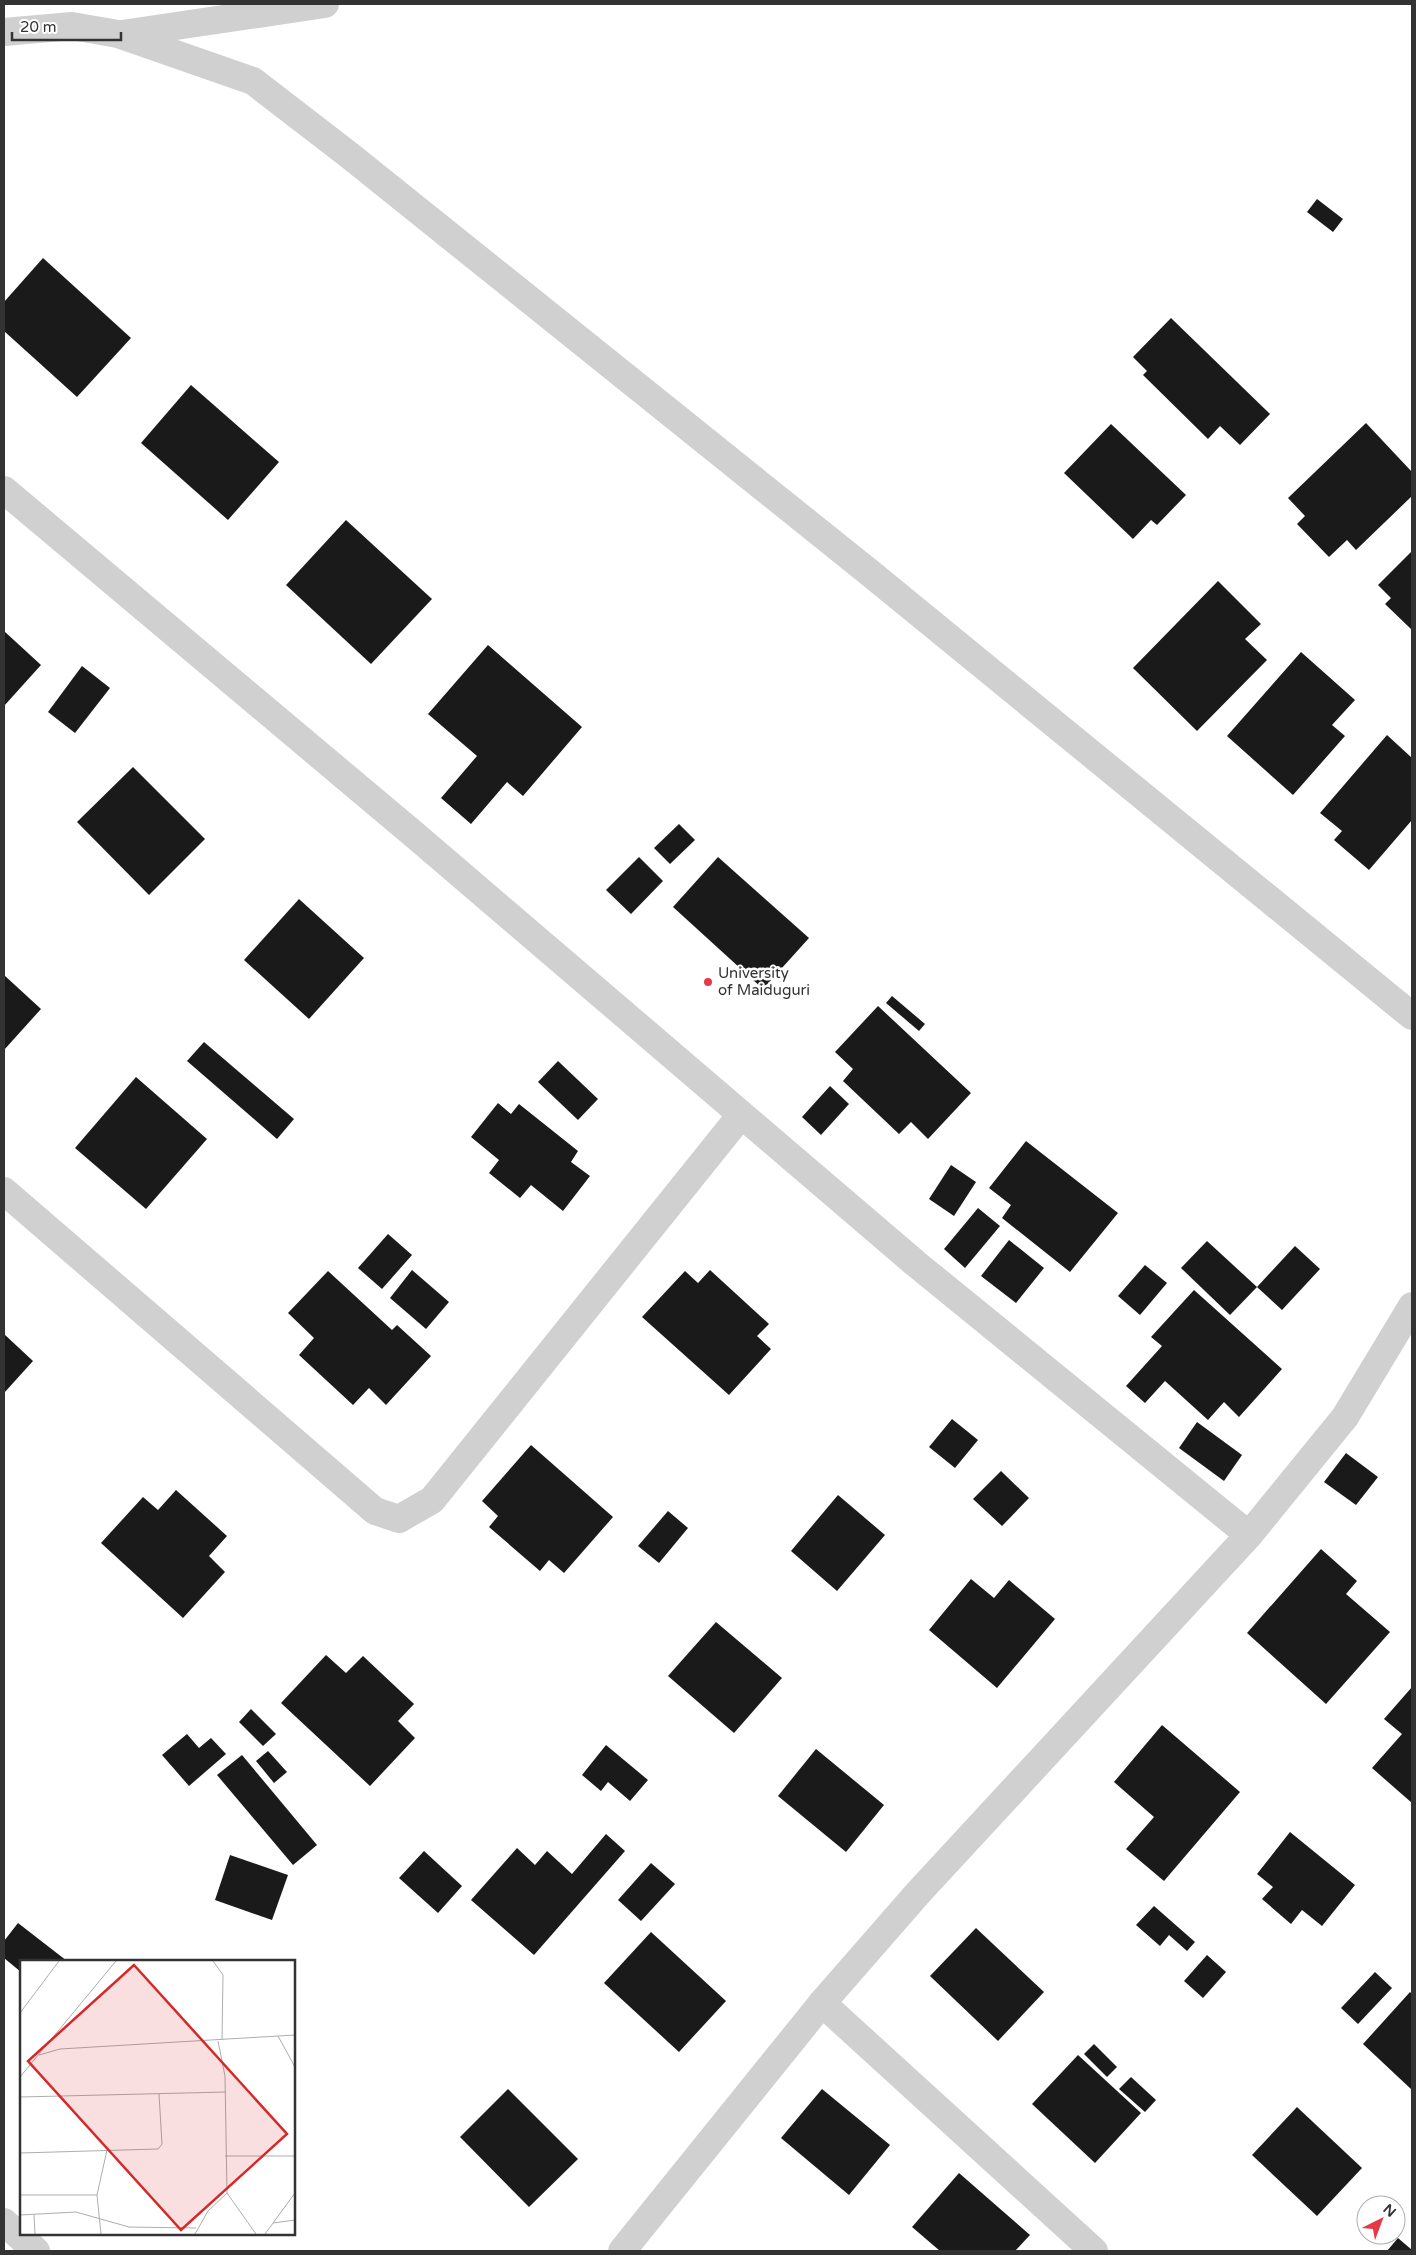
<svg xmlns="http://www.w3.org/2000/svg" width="1416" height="2255" viewBox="0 0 1416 2255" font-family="'Varela Round',sans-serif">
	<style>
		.building { fill: #1a1a1a }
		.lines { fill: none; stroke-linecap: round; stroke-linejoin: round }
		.minor { stroke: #d0d0d0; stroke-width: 28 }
		.poi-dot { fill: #e63946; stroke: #fff; stroke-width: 2 }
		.labels { text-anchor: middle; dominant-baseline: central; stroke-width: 5; stroke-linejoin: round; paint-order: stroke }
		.poi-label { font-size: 15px; fill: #333; stroke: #fff; text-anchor: start }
		.inset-road { fill: none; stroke: #adadad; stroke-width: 1 }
		.view { fill: #d62828; fill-opacity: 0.15; stroke: #d62828; stroke-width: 2.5 }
		.inset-edge { fill: none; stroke: #333; stroke-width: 2.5 }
	</style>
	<rect width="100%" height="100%" fill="#fff"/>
	<g class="building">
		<path d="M1317,199L1343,219L1333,232L1307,212Z"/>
		<path d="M43,258L131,338L77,397L4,331V302Z"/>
		<path d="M1171,318L1270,414L1240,445L1220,426L1208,439L1143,375L1147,371L1133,357Z"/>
		<path d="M191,385L279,462L228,520L141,443Z"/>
		<path d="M1366,423L1412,472V496L1356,550L1347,540L1329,557L1297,524L1305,516L1288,498Z"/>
		<path d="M1111,424L1186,495L1157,525L1151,520L1133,539L1064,473Z"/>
		<path d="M346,520L432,599L371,664L286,585Z"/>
		<path d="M1412,551V630L1385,604L1391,598L1378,585Z"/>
		<path d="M1218,581L1261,624L1245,639L1267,660L1197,731L1133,668Z"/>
		<path d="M4,631L41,665L4,706Z"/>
		<path d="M488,645L582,727L523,796L507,782L471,824L441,798L477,756L428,714Z"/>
		<path d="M1301,652L1355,700L1332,725L1345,736L1293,795L1227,736Z"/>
		<path d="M82,666L110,688L75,733L48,712Z"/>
		<path d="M1387,735L1412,758V820L1369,870L1334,840L1342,831L1320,813Z"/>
		<path d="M133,767L205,839L149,895L77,822Z"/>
		<path d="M679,824L695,840L670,864L654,848Z"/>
		<path d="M639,857L663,881L631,914L606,890Z"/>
		<path d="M718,857L809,938L763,989L673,907Z"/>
		<path d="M299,899L364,958L309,1019L244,960Z"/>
		<path d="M4,975L41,1009L4,1050Z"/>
		<path d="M892,996L925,1024L919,1031L886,1003Z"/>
		<path d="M878,1006L971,1093L928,1139L911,1122L899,1134L843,1081L853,1069L835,1052Z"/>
		<path d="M204,1042L294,1119L277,1139L187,1061Z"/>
		<path d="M558,1061L598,1099L578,1120L538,1082Z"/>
		<path d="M136,1077L207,1139L146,1209L75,1148Z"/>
		<path d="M830,1086L849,1104L821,1135L802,1117Z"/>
		<path d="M498,1103L511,1114L519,1104L578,1151L571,1162L590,1176L563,1211L531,1185L520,1198L489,1173L499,1160L471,1137Z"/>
		<path d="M1026,1141L1118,1213L1070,1272L1002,1218L1011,1205L989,1188Z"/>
		<path d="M951,1165L976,1182L954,1216L929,1199Z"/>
		<path d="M978,1208L1000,1226L965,1268L944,1249Z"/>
		<path d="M388,1234L412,1255L382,1289L358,1268Z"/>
		<path d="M1009,1240L1044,1268L1016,1303L981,1276Z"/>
		<path d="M1207,1241L1257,1287L1230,1315L1181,1268Z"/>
		<path d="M1295,1246L1320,1269L1282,1310L1257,1287Z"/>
		<path d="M1145,1265L1167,1283L1140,1315L1118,1296Z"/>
		<path d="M412,1270L449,1302L426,1329L390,1298Z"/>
		<path d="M710,1270L769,1324L757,1336L771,1349L729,1395L642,1317L685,1271L698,1283Z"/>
		<path d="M328,1271L392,1330L397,1325L431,1356L386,1405L369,1388L353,1405L299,1355L314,1338L288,1313Z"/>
		<path d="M1194,1290L1282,1369L1239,1417L1224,1402L1208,1420L1165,1381L1145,1403L1126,1386L1162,1346L1151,1337Z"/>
		<path d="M4,1334L33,1361L4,1393Z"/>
		<path d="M952,1419L978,1440L955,1468L929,1447Z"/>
		<path d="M1197,1422L1242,1455L1224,1481L1179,1448Z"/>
		<path d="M531,1445L613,1517L564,1573L549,1560L540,1571L489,1527L498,1516L482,1501Z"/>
		<path d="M1346,1453L1378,1477L1356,1505L1324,1482Z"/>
		<path d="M1001,1471L1029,1498L1002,1526L973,1499Z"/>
		<path d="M176,1490L227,1536L209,1556L225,1572L183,1618L101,1543L143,1497L158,1510Z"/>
		<path d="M838,1495L885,1535L837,1591L791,1551Z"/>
		<path d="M668,1511L688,1528L659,1563L638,1546Z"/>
		<path d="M1321,1549L1357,1581L1346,1594L1390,1632L1326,1704L1247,1633Z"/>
		<path d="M971,1579L994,1598L1009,1580L1055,1619L997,1688L929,1630Z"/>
		<path d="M716,1622L782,1678L734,1733L668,1676Z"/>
		<path d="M326,1655L346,1673L363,1656L414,1704L398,1721L415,1738L370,1786L281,1703Z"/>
		<path d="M1412,1687V1803L1372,1768L1402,1734L1384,1719Z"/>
		<path d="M251,1709L276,1734L263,1746L239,1722Z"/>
		<path d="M1162,1725L1240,1792L1164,1881L1126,1849L1154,1817L1114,1782Z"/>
		<path d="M187,1734L199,1748L211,1738L226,1754L189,1786L162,1755Z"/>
		<path d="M606,1745L648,1780L630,1801L608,1782L601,1791L582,1775Z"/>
		<path d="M816,1749L884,1805L846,1852L778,1796Z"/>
		<path d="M268,1751L287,1772L274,1783L256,1761Z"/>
		<path d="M242,1755L317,1845L293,1865L217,1775Z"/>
		<path d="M1290,1832L1355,1885L1322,1926L1302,1910L1291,1924L1262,1899L1273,1887L1257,1874Z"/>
		<path d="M606,1834L625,1851L534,1955L471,1900L517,1848L535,1865L547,1851L572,1874Z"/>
		<path d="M424,1851L462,1886L438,1913L399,1878Z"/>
		<path d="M230,1855L288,1875L272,1920L215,1900Z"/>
		<path d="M651,1863L675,1884L641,1921L618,1900Z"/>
		<path d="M1154,1906L1195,1942L1187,1951L1169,1935L1160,1946L1136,1925Z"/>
		<path d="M18,1923L67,1961H21V1972L4,1958V1941Z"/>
		<path d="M976,1928L1044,1992L998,2041L930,1976Z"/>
		<path d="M651,1932L726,2001L679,2052L604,1983Z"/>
		<path d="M1207,1955L1226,1972L1203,1998L1184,1981Z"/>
		<path d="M1375,1972L1392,1988L1358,2024L1341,2008Z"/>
		<path d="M1410,1992L1412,1994V2090L1363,2044Z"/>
		<path d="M1094,2044L1117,2067L1107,2077L1084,2054Z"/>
		<path d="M1078,2055L1141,2113L1095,2163L1032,2104Z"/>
		<path d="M1131,2077L1156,2100L1145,2112L1119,2089Z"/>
		<path d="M508,2089L578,2159L529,2207L460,2137Z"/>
		<path d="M822,2089L890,2145L849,2195L781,2138Z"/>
		<path d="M1297,2107L1362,2168L1317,2216L1252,2155Z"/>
		<path d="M959,2173L1030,2235L1015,2251H940L912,2227Z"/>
		<path d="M1398,2238L1412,2250V2251H1387Z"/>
	</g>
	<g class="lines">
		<g class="minor">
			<path d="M4,32L72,26L118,34L253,81L349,155L870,573L1412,1016"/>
			<path d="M122,34L325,4"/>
			<path d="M4,490L417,837L915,1263L1249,1535"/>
			<path d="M4,1191L375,1511L399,1519L432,1500L741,1115"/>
			<path d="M822,2003L1094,2251"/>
			<path d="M4,2222L36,2251"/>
			<path d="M622,2251L822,2003L918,1893L1249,1535L1345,1417L1412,1306"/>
		</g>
	</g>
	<circle class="poi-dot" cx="708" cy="982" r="5"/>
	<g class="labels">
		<g class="poi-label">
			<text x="718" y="973">University<tspan x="718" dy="17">of Maiduguri</tspan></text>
		</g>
	</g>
	<g transform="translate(20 1960)">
		<rect width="275" height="275" fill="#fff"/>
		<path class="inset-road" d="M193,1L203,15L202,80M0,53L39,1M258,76L275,107M198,81L205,116L207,233L236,274M19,95L40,89L275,75M0,117L96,1M0,137L206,132M0,193L138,189L142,184L139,134M205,196H275M0,235H77L87,190M77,235L81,274M0,255L56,252L109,267L176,268M14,255L15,274M253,263L275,260M175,274L188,251L207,233M245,274L275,233"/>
		<path class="view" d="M114,5L267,174L161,270L8,101Z"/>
		<rect width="275" height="275" class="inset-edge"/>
	</g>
	<rect width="1416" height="2255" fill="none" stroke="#333333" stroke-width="10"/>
	<g transform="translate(1381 2220) rotate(42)"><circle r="24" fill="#ffffff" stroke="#adadad"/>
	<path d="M0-4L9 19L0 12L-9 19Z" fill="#e63946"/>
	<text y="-8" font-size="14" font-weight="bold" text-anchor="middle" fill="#333333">N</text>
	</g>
	<path d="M12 32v8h109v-8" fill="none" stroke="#333333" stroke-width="2.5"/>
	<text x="20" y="32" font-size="15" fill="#333333" stroke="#ffffff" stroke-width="4" paint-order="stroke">20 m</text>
</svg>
